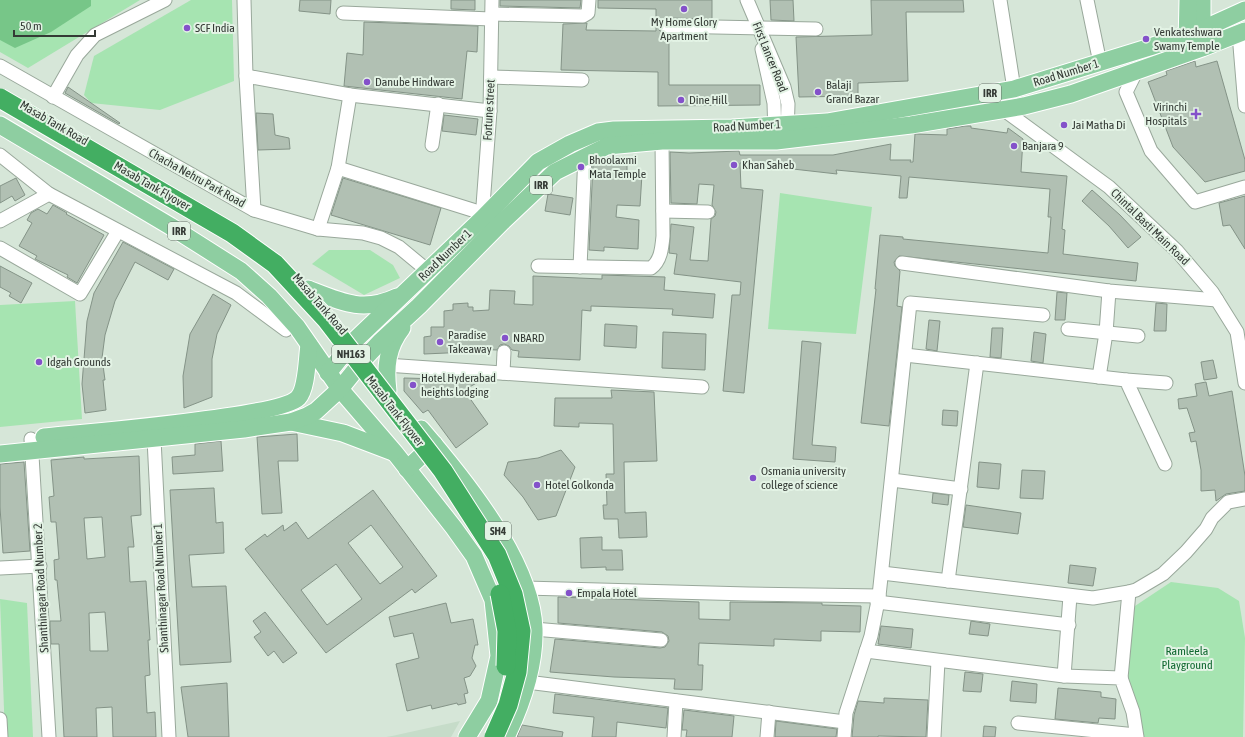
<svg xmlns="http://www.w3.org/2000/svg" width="1245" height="737" viewBox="0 0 1245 737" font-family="'Asap Condensed',sans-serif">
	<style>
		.built { fill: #c6dcc9 }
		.green { fill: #a6e4b1 }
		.water { fill: #77c688 }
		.building { fill: #b1c0b3; stroke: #849387; fill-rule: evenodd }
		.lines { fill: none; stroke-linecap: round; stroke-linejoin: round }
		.minor-casing { stroke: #99a89b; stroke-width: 15 }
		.major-casing { stroke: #fff; stroke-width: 19 }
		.minor { stroke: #fff; stroke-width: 13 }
		.major { stroke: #8ecea1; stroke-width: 17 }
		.highway-bridge-casing { stroke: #fff; stroke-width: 21; stroke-linecap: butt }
		.highway-bridge { stroke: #43ae62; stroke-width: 19 }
		.poi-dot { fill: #8451ca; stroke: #e3f3e5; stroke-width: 1.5 }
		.labels { text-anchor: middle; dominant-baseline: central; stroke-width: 4; stroke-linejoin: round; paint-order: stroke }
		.shield { fill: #e3f3e5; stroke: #68726a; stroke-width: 1 }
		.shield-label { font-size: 11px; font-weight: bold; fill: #343a35 }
		.poi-label { font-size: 12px; fill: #343a35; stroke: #e3f3e5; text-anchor: start }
		.street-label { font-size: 12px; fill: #343a35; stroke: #e3f3e5 }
		.park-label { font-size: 12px; fill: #106830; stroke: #e3f3e5 }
	</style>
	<rect width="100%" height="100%" fill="#d6e6d8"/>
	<path class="built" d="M460,721L451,737H386L392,736Z"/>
	<g class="green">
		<path d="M0,0H140L28,68L0,52Z"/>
		<path d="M191,0H232L234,81L160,110L91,103L84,95L94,56Z"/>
		<path d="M780,193L872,207L856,334L768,329Z"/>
		<path d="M329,250H370L393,265L400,278L364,295L312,264Z"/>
		<path d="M75,301L82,419L0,427V305Z"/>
		<path d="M1171,582L1218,588L1239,601L1245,638L1243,737H1141L1128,678L1132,608Z"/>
		<path d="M0,599L27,603L33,737H5Z"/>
	</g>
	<path class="water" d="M0,0H91V6L51,32L15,48L0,40Z"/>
	<g class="building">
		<path d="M300,0H331L330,14L299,11Z"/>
		<path d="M451,0H475V10L451,9Z"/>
		<path d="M500,0H581L580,8L500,6Z"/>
		<path d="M598,0H712V19L666,18L659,22V30L662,33L669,34V85H760V105L658,106V72L561,70L563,24L587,23L586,30L656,31V9L598,8Z"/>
		<path d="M770,0H793L794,21L771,20Z"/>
		<path d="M871,0H963L964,12H906L908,81L858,83V96L799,97L796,37L872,35Z"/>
		<path d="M364,22L478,26L477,52L467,51L462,99L344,86L347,53L363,55Z"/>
		<path d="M1195,61L1196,67L1217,61L1245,160V171L1205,182L1173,147L1148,82L1167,75L1166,71Z"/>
		<path d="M68,87L120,123L119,124L65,93Z"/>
		<path d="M256,113L273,114L275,135L289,138L290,149L258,150Z"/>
		<path d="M444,115L478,119L476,135L442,131Z"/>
		<path d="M965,126H971V128L1007,133L1008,128L1023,139L1021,172L1067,176L1062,229L1065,230L1063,254L1138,263L1136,281L899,256L894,262L895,266L900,271L897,306L902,307L889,426L861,423L876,289H875L880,235L903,237V239L1048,253L1051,217H1048L1050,189L909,177L907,198H899L901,176L836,170L837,174L740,163L741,188L763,190L744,393L723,391L732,295H740L741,282L674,274L677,254L669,253L671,224L694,227L690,260L708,261L711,219L715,216L716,212L712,205L714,185L699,184L697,204L671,203L670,152L689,153L739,151L740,155H833L891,144L890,160H911L910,162H913L915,134L947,135V129Z"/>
		<path d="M607,157H627V173L642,174L640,206L617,205L616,217L639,220L638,249L604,247V251L589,250L593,164Z"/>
		<path d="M16,178L25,195L15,201L12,196L0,203V186Z"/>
		<path d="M343,178L441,208L430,245L331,215Z"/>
		<path d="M1092,190L1120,215L1141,237L1128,248L1109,226L1082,201Z"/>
		<path d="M548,194L573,198L570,215L545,211Z"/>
		<path d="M1245,196V249L1230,225L1223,226L1219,203Z"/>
		<path d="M53,205L67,213L66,214L104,235L77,283L67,277L68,275L35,259L37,256L19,246L32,223L27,220L31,213L38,209L47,214Z"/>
		<path d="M123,242L174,269L168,280L135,262L115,301L105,335L102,358L105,380H103L106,410L85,413L82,384L87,321L94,293Z"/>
		<path d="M0,266L32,283L21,303L9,296L11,293L0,287Z"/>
		<path d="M602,275L665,277L664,290L715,294L713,318L672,315L673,309L591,306V311L582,310L580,360L518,357L519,351L512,350L509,346L504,344L500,345L497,350L476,349L469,350V352L424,354V337L431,336V327H444V311L453,310V304L468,303V307H473V311L489,310L490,290L515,291L514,304L533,305V276L602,279Z"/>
		<path d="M1057,292L1067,293L1065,320H1055Z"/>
		<path d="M213,294L231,305L217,334L212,359V397L184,408L183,376L190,334Z"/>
		<path d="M1156,303L1167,304L1166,331H1154Z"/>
		<path d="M929,320L940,321L937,351L926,349Z"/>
		<path d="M605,324L637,326L636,348L604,346Z"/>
		<path d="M992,328H1003L1001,358L990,357Z"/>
		<path d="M663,332L706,334L705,370L662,368Z"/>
		<path d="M1034,332L1046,334L1043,363L1031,361Z"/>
		<path d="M802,341L821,343L812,445L836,447L835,462L793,459Z"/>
		<path d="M1213,360L1217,378L1204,380L1201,362Z"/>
		<path d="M404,378L482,380L464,390L488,424L456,448L428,410L423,413L404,391Z"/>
		<path d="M1206,382L1209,396L1232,391L1245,476V491L1226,494L1216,501L1215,490L1201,491V470L1196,441L1191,442L1189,433L1195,432L1187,408L1179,409L1178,399L1197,396L1195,384Z"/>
		<path d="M611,390L654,392L657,461L624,462L625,513L646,512L647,537L619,538L618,519H604L603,505H607L606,474H614L613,424L579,423V427L554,426L555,398H612Z"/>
		<path d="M943,410L958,411L957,426L942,425Z"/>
		<path d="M297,434L298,461H278L282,513L262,514L257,437Z"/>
		<path d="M221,441L223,471L173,474L172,457L195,455V444Z"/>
		<path d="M561,450L575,467L556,516L538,520L523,497L504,475L508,462L538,458Z"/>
		<path d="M139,456L141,515L131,516L134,547H128L130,582L146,581L150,640H148L150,675L145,676L147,713L155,712L156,737H113L112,707L96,708L97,737H64L59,644H51L50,625V621H61L57,580H55L54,560L59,559L56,522H51L49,497L54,496L51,460L84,457V459ZM102,517L105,557L87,559L84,518ZM105,612L108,651H90L89,613Z"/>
		<path d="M24,462L30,551L3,553L0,507V464Z"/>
		<path d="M979,462L1001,464L999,489L977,487Z"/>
		<path d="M1022,470L1045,471L1043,499L1020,498Z"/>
		<path d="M214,488L216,523L223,522L224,553L189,555L192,587L226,586L231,662L180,665L170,490Z"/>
		<path d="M373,490L437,576L415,593L412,589L326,653L245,549L265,534L267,537L283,525L284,531L296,522L308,539ZM371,525L403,567L380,584L348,543ZM336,564L362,599L327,625L301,590Z"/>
		<path d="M933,493L949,495L948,505L932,503Z"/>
		<path d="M966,505L1021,513L1018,534L963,527Z"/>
		<path d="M602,537V550H622L623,570H606V567L581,568L580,538Z"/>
		<path d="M1070,565L1096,568L1093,586L1068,583Z"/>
		<path d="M558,597L699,602V619L730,620V602L822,603V605L861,606L860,632L821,631V641L774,639V646L699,643L698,665H703L702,690L674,689L675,679L614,677L550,672L555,639L660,648L665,647L669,641L668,636L662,632L558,623Z"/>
		<path d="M446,603L451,623L473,619L478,645H475L472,658L476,666L470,676L464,678L468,693L464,694L466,703L458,705L457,703L432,709L431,705L407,711L396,664L419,658L413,633L394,637L389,617Z"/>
		<path d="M265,612L297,653L283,663L274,651L268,656L254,637L261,632L253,621Z"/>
		<path d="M971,621L990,624L988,636L969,634Z"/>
		<path d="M881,626L913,629L911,648L878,644Z"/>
		<path d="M965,672L983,674L981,692L963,691Z"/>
		<path d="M1012,681L1037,684L1036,703L1010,701Z"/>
		<path d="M227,683L229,737H188L181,687Z"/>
		<path d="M1058,688L1101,692V697L1116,699L1115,719L1099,718L1098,723L1055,719Z"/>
		<path d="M555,694L668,708L666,728L617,722L616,737H592L594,717L553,713Z"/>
		<path d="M884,698L928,700L926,737L878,736V737H852L854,715L858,701L884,703Z"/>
		<path d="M684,710L734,716L732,737H686L687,730H682Z"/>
		<path d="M776,721L837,729L836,737H775Z"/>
		<path d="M522,725L563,732L562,737H517Z"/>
		<path d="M984,726L996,727L995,737H983Z"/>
	</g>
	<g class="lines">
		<g class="minor-casing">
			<g id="minor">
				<path d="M244,0L246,76L254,210"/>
				<path d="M747,0L784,87L788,104L787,134"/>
				<path d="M1000,0L1014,89"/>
				<path d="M1087,0L1100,63"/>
				<path d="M343,13L491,19"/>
				<path d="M492,14L583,16L588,13L589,0"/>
				<path d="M666,26L816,29"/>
				<path d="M1239,34L1245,106"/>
				<path d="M762,49L774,103L775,134"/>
				<path d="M0,66L254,210L318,229L363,233L381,238L399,247L428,271"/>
				<path d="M1137,70L1126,92L1151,151L1195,202L1245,187"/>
				<path d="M246,76L350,95L490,111"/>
				<path d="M491,77L582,80"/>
				<path d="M53,97L77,55L95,35L165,0"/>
				<path d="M1004,110L1109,187L1177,251L1212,292L1237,332L1245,383"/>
				<path d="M432,145L438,104"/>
				<path d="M0,155L49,194L236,293L286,330"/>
				<path d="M338,168L350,95"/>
				<path d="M663,211L708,212"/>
				<path d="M482,219L490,111L492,0"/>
				<path d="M0,221L49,194"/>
				<path d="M318,229L338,168L482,213"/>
				<path d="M0,248L80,294L118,231"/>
				<path d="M902,263L1109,291L1217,300"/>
				<path d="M538,266L651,268C661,261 662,247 663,236L662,141"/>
				<path d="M580,267L585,155"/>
				<path d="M1068,329L1138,336"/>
				<path d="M905,355L1126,380L1165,464"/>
				<path d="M386,365L702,387"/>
				<path d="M503,373L504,352"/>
				<path d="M1099,377L1106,333L1109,291"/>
				<path d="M1126,380L1166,383"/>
				<path d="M31,439L49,737"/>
				<path d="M154,439L169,737"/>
				<path d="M892,480L961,489"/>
				<path d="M0,568L40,566"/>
				<path d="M882,573L1093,598L1129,592L1136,590L1163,574L1186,552L1206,529L1212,518L1228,502L1245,499"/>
				<path d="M948,581L977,363"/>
				<path d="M525,588L748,594L879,596"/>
				<path d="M877,602L1069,625"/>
				<path d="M534,629L661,640"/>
				<path d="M866,651L1064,676L1121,678L1133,712L1137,737"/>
				<path d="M1064,676L1070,596"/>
				<path d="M1121,678L1129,592"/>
				<path d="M527,682L845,722"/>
				<path d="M0,719L1,737"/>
				<path d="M1018,723L1136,735"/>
				<path d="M674,737L676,701"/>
				<path d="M767,737L769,712"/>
				<path d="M844,737L846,713L871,636L879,596L910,303L1043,315"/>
				<path d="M934,737L938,661"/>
			</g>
		</g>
		<g class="major-casing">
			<g id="major">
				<path d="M1202,0V38"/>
				<path d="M1187,44L1188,0"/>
				<path d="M0,125L170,226L241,271L269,296L297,327L340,389L395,453L454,528L474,556L493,600L499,656L489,701L467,737"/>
				<path d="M308,289C341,302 363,313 397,297"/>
				<path d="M328,373L353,342L482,219L538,162L570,144L598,132L614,130L732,128L827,122L1014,89L1150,47L1203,29L1245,10"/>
				<path d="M388,391C385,368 387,347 402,328"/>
				<path d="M291,422L343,433L393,452"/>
				<path d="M421,429C464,479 532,562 534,629C535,666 522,704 506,737"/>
				<path d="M44,437C82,433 280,417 298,398C307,389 307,358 309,345"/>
				<path d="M0,454L244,429L291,422L307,416L316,411L340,389L365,358L380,342L419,306L502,222L555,172L607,146L662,141H776L911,125L1024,106L1071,94L1202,48L1245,31"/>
				<path d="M407,469L434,444"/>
			</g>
		</g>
		<use href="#minor" class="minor"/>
		<use href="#major" class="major"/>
		<g class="highway-bridge-casing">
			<g id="highway-bridge">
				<path d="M0,98L232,233L275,264L326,319L443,471L497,555L513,594L521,631L517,672L508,705L494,737"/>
				<path d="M500,594L507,631L506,666"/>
			</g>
		</g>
		<use href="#highway-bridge" class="highway-bridge"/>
	</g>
	<g class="poi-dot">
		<circle cx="684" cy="9" r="4"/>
		<circle cx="187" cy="28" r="4"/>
		<circle cx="1146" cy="39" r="4"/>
		<circle cx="367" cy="82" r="4"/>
		<circle cx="818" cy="92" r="4"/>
		<circle cx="681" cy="100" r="4"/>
		<path d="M1194 108h4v4h4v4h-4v4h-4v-4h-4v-4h4z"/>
		<circle cx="1064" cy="125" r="4"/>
		<circle cx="1014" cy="146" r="4"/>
		<circle cx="734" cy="165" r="4"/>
		<circle cx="581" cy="167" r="4"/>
		<circle cx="505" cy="338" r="4"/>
		<circle cx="440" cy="342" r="4"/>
		<circle cx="39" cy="362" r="4"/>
		<circle cx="413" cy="385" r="4"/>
		<circle cx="753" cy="478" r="4"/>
		<circle cx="537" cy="485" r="4"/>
		<circle cx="569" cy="593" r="4"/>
	</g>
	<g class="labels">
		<g class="shield">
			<rect x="979" y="84" width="22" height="18" rx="3"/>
			<rect x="530" y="176" width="22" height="18" rx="3"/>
			<rect x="168" y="222" width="22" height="18" rx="3"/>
			<rect x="332" y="345" width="38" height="18" rx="3"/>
			<rect x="485" y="522" width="26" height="18" rx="3"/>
		</g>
		<g class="shield-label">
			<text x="990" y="93">IRR</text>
			<text x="541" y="185">IRR</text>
			<text x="179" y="231">IRR</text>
			<text x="351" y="354">NH163</text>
			<text x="498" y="531">SH4</text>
		</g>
		<g class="poi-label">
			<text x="684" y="22" text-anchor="middle">My Home Glory<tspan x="684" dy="14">Apartment</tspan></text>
			<text x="195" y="28">SCF India</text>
			<text x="1154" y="32">Venkateshwara<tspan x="1154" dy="14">Swamy Temple</tspan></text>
			<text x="375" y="82">Danube Hindware</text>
			<text x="826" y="85">Balaji<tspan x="826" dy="14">Grand Bazar</tspan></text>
			<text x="689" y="100">Dine Hill</text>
			<text x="1187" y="107" text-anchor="end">Virinchi<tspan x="1187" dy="14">Hospitals</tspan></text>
			<text x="1072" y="125">Jai Matha Di</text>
			<text x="1022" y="146">Banjara 9</text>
			<text x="589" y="160">Bhoolaxmi<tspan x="589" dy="14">Mata Temple</tspan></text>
			<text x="742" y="165">Khan Saheb</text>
			<text x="448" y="335">Paradise<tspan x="448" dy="14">Takeaway</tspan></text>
			<text x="513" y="338">NBARD</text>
			<text x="47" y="362">Idgah Grounds</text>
			<text x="421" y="378">Hotel Hyderabad<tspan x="421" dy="14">heights lodging</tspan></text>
			<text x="761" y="471">Osmania university<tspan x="761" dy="14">college of science</tspan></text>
			<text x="545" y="485">Hotel Golkonda</text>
			<text x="577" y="593">Empala Hotel</text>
		</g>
		<g class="street-label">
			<text transform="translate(770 57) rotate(68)">First Lancer Road</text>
			<text transform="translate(1066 73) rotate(-17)">Road Number 1</text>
			<text transform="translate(489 110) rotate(-87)">Fortune street</text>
			<text transform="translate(54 123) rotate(30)">Masab Tank Road</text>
			<text transform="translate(747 126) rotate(-3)">Road Number 1</text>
			<text transform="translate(197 178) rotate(29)">Chacha Nehru Park Road</text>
			<text transform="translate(152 186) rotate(30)">Masab Tank Flyover</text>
			<text transform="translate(1150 227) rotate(44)">Chintal Basti Main Road</text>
			<text transform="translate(445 255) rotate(-44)">Road Number 1</text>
			<text transform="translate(320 304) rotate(49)">Masab Tank Road</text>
			<text transform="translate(395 411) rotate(52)">Masab Tank Flyover</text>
			<text transform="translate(41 588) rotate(-93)">Shanthinagar Road Number 2</text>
			<text transform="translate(161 588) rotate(-93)">Shanthinagar Road Number 1</text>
		</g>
		<g class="park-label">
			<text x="1187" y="651">Ramleela<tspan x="1187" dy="14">Playground</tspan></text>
		</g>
	</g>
	<path d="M14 30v6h81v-6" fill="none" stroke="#343a35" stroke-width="2"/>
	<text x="20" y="30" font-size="12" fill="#343a35" stroke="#e3f3e5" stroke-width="3" paint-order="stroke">50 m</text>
</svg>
